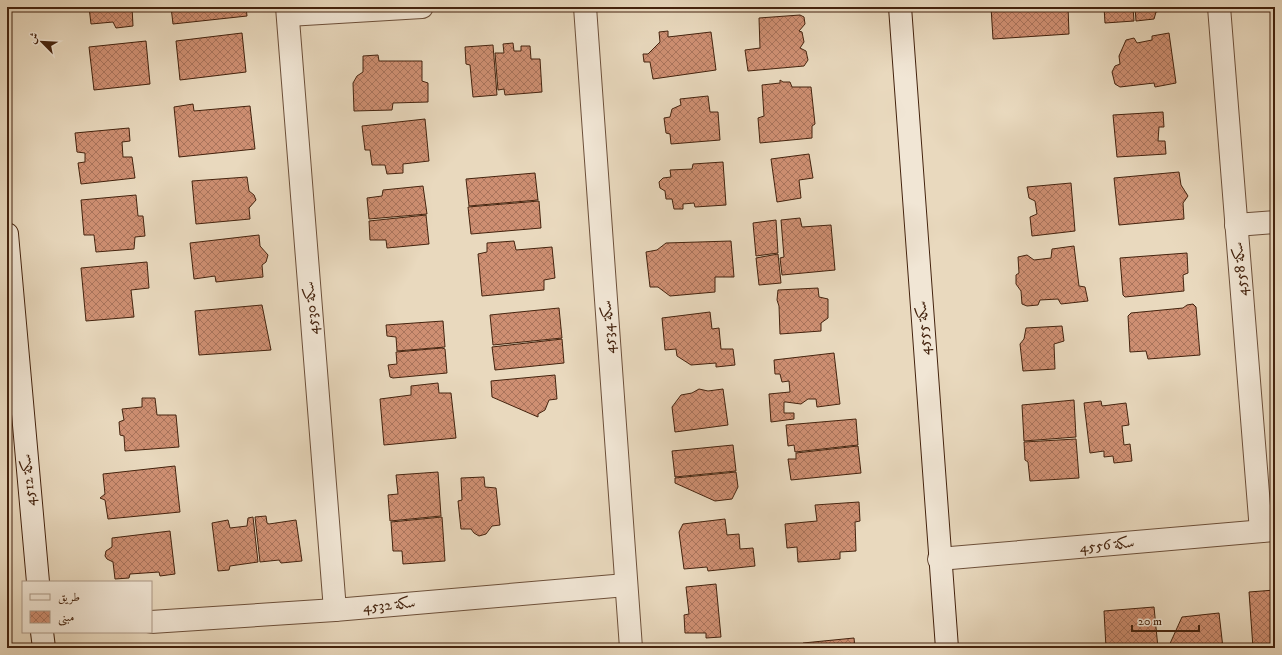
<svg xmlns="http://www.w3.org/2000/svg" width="1282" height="655" viewBox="0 0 1282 655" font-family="'IM FELL DW Pica',Amiri,serif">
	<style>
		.building { fill: url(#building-cross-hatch); stroke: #44230e }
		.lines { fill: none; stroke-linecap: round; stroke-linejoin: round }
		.street-casing { stroke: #6d503a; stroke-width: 24 }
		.secondary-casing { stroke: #44230e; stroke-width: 24 }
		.street { stroke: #f1e6d5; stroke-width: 22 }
		.secondary { stroke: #f1e6d5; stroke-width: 22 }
		.labels { text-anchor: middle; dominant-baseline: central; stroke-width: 3.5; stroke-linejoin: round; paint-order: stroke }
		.street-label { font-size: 15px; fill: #44230e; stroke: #f1e6d5 }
	</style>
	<defs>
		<pattern id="building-cross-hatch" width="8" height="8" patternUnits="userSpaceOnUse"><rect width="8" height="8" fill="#ce8f72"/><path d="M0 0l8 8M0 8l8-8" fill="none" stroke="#a9745c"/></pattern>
	</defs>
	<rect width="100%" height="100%" fill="#e9d9be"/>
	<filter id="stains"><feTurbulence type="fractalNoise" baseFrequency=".005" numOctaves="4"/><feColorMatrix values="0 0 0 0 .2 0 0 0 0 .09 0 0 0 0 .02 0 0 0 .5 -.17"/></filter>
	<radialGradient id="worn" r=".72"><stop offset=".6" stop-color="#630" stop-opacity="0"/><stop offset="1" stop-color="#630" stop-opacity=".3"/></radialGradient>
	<g class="building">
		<path d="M89,7H132L133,26L116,28L113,22L91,24Z"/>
		<path d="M171,7H246L247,16L173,24Z"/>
		<path d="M991,7H1068L1069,34L993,39Z"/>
		<path d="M1104,7H1133L1134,21L1105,23Z"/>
		<path d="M1135,7H1164V10L1156,12L1154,19L1136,21Z"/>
		<path d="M800,15L804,17L805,24L799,31L802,32L804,42L800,48L806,51L808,60L804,66L748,71L745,50L760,48L759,18Z"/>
		<path d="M668,31V37L711,32L716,70L653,79L650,62H644L643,54H648L660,42L659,32Z"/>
		<path d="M242,33L246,72L180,80L176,41Z"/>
		<path d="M1169,33L1176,83L1155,87L1154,83L1120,87L1115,84L1112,72L1115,66L1120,64L1119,56L1126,40L1134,38L1137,43L1152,40V36Z"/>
		<path d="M146,41L150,84L94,90L89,47Z"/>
		<path d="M513,43L514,51H521V46H530L531,59H540L542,92L505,95L504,89L498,90L495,53H504L503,44Z"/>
		<path d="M493,45L497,95L473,97L470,65L466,64L465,47Z"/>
		<path d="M378,55L379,61H422V81L428,83V102L393,103L392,110L354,111L353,83L357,76L363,72V56Z"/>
		<path d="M780,80L783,82H790L792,87H811L815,124L812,126V138L760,143L758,118L764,116L762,85L780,83Z"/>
		<path d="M708,96L710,112H718L720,140L671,144L670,134L666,133L664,118L670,117L672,109L681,105L680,99Z"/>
		<path d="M193,104L194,111L250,106L255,149L179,157L174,107Z"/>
		<path d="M1163,112L1164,127H1159L1158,141H1165L1166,154L1117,157L1113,115Z"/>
		<path d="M425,119L429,161L403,164V173L387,174L385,165H372L370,150H365L362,126Z"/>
		<path d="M129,128L130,141L122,142L123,157H132L135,178L81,184L78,163L85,162V153L77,152L75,133Z"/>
		<path d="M809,154L813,178L799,180L801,198L777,202L771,159Z"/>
		<path d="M723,162L726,205L695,207L694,203L683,204V209H674L672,199H666L665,191L660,188L659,182L663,178L671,177L670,170L692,169L693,164Z"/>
		<path d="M1179,172L1181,185L1188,196L1183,203L1184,219L1119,225L1114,178Z"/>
		<path d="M535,173L538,200L469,206L466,179Z"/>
		<path d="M247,177L249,191L254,195L256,200L249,208L250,219L196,224L192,181Z"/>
		<path d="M1071,183L1075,231L1032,236L1030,217L1037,214L1035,201L1029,198L1027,187Z"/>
		<path d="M423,186L427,214L369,219L367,198L382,196L383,190Z"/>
		<path d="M136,195L138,216H143L145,236L135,237L134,249L96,252L94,235H84L81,200Z"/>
		<path d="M539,201L541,228L471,234L468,207Z"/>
		<path d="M426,215L429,244L387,248L386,240H370L369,221Z"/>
		<path d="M800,218L802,227L831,225L835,270L782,275L780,258L784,257L781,220Z"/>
		<path d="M776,220L778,253L756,256L753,223Z"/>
		<path d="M259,235L260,246L268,255L266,262L262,265L263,277L216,282L215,276L194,279L190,243Z"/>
		<path d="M514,241L516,250L552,247L555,278L544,280V290L482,296L478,254L487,252V243Z"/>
		<path d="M731,241L734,277H715V292L670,296L658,287H650L646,252L657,250L666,243Z"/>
		<path d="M1074,246L1079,286L1085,287L1088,301L1061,304L1058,299L1040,300L1038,305L1027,306L1022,304L1021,291L1016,284V275L1019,273L1018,257L1027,255L1034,260L1051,258L1052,249Z"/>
		<path d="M1187,253L1188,273L1183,275L1184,291L1125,297L1123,295L1120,258Z"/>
		<path d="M778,254L781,283L759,285L756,258Z"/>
		<path d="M147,262L149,288L131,290L134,317L86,321L81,268Z"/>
		<path d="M818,288L819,297L828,299V318L821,323V331L780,334L779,306L777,300L778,290Z"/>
		<path d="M1193,304L1196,307L1200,355L1148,359L1146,351L1130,352L1128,316L1131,313L1183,308L1187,305Z"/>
		<path d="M262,305L271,350L199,355L195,311Z"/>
		<path d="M559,308L562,338L493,345L490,315Z"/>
		<path d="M710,312L712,329L719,328L721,349H733L735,365L716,367V363L691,365L677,356L676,349L665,350L662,318Z"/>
		<path d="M443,321L445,347L397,351L396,337L387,336L386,325Z"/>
		<path d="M1062,326L1064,341L1054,344L1055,369L1023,371L1020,344L1024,339L1026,328Z"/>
		<path d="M562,339L564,363L495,370L492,347Z"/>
		<path d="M442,348L445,349L447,373L393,378L390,377L388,365L397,364L396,352Z"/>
		<path d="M834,353L840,404L817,407L816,399H808L801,404L786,402H784V413H794V419L771,422L769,394L790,392L789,381L782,382L780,374H775L774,360Z"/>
		<path d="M555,375L557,399L549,400L545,410L538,414V417L492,397L491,381Z"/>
		<path d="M438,383L439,393H451L456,438L384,445L380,399L411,395V386Z"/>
		<path d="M699,389L708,391L723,389L728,425L675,432L672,407L681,395L692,393Z"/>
		<path d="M142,398H155L157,415H176L179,447L125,451L124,436L120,435L119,422L124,420L122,409L142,407Z"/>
		<path d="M1074,400L1076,437L1024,441L1022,405Z"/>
		<path d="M1101,401L1102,406L1126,403L1129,425L1122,426L1124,445L1130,444L1132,461L1114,463L1113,456L1104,457V451L1090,453L1084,403Z"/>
		<path d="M856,419L858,445L795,452L794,445L788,446L786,425Z"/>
		<path d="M1076,439L1079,478L1030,481L1028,462L1025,460L1024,442Z"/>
		<path d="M733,445L736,471L675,477L672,451Z"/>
		<path d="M858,446L861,473L791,480L788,459H796V453Z"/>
		<path d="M175,466L180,512L108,519L105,500L100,498L105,494L103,474Z"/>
		<path d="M438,472L441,516L390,521L388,495L398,494L396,475Z"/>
		<path d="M736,472L738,487L732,499L715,501L675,483V478Z"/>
		<path d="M484,477L485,487L496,488L500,525L492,526L486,534L479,536L474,533L471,529H461L458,501L462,500L461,478Z"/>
		<path d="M859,502L860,521L855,522L856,551L840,552V559L798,562L797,547L787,548L785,524L817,521L815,505Z"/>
		<path d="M266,516L267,523L269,524L296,520L302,561L281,563L279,560L260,562L255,517Z"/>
		<path d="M253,517L258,562L230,566L229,570L218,571L212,523L228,520L230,528L247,526L248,518Z"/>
		<path d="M442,517L445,561L403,564L402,551H393L391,522Z"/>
		<path d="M725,519L727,535L739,534L740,549L753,548L755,566L708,571L707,567L684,569L679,532L683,524Z"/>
		<path d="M170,531L175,574L160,576L159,572L130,574L129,578L115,579L113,562L107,559L105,556L106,551L112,547V538Z"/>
		<path d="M716,584L721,637L706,638V633H685L684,615L689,614L686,587Z"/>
		<path d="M1275,590V648H1253L1249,592Z"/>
		<path d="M1154,607L1158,648H1106L1104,611Z"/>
		<path d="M1219,613L1223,648H1168L1182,617Z"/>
		<path d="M854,638L855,648H803V643Z"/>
		<path d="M518,645V648H489V647Z"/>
		<path d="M566,645L568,648H558L559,646Z"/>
		<path d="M748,646V648H731Z"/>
	</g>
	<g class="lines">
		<g class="street-casing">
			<g id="street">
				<path d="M287,7L335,610"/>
				<path d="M585,7L631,648"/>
				<path d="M1219,7L1261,531"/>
				<path d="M288,15L422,7"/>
				<path d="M1236,225L1275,222"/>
				<path d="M939,559L1275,530"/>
				<path d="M151,622L335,610L626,585"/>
			</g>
		</g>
		<g class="secondary-casing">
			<g id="secondary">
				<path d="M900,7L947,648"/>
				<path d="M7,234L38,582"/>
				<path d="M42,632L44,648"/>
			</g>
		</g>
		<use href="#street" class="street"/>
		<use href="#secondary" class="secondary"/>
	</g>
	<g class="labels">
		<g class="street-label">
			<text transform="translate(1240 269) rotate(-95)">سكة 4558</text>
			<text transform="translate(311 308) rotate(-95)">سكة 4530</text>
			<text transform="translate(608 327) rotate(-94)">سكة 4534</text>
			<text transform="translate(923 328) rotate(-94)">سكة 4555</text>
			<text transform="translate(28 480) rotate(-95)">سكة 4512</text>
			<text transform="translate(1107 545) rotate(-5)">سكة 4556</text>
			<text transform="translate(389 605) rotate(-5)">سكة 4532</text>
		</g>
	</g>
	<rect width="1282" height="655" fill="none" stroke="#e9d9be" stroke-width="24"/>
	<rect x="8" y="8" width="1266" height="639" fill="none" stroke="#44230e" stroke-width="2"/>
	<rect x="12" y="12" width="1258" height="631" fill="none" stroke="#44230e"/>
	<rect x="22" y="581" width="130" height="52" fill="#f1e6d5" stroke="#ac9885"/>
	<rect x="30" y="594" width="20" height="6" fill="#f1e6d5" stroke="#ac9885"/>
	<text x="58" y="601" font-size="12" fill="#44230e">طريق</text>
	<rect x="30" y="611" width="20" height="12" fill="url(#building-cross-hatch)" stroke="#ac9885"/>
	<text x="58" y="621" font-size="12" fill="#44230e">مبنى</text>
	<g transform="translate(42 42) rotate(294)" stroke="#f1e6d5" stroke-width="3" paint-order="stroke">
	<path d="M0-3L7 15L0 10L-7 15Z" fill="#44230e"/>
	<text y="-6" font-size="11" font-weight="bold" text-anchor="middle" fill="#44230e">ش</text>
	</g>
	<path d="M1132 625v6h67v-6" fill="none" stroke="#44230e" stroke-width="2"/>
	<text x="1138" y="625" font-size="12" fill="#44230e" stroke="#f1e6d5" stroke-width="3" paint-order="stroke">20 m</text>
	<rect width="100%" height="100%" filter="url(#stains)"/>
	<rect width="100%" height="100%" fill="url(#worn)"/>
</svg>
